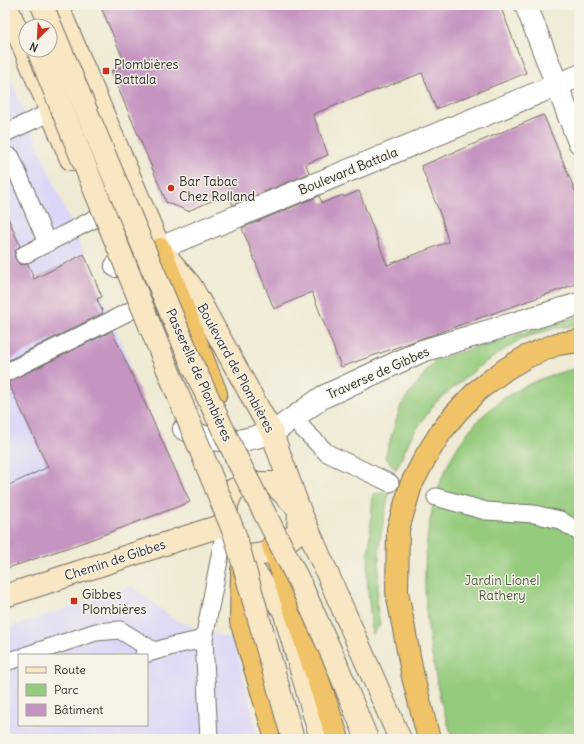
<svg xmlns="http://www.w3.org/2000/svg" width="584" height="744" viewBox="0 0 584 744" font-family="Delius,sans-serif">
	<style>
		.built { fill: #dbd6f7; fill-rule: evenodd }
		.green { fill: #94cb7d; stroke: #607b54 }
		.building { fill: #c694c1 }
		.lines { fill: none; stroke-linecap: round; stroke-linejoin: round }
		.lane-casing { stroke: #706e66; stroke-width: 19 }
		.street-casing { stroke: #706e66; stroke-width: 24 }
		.secondary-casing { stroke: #706e66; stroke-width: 24 }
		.highway-casing { stroke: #706e66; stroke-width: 24 }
		.lane { stroke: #fff; stroke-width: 17 }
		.street { stroke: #fff; stroke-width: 22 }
		.secondary { stroke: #f9e7c3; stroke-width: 22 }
		.highway { stroke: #f0c369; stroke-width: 22 }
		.secondary-bridge-casing { stroke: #706e66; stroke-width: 24; stroke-linecap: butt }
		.secondary-bridge { stroke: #f9e7c3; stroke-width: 22 }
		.poi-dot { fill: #c8321e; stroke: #f7f3e8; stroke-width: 1.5 }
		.labels { text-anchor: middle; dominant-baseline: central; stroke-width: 3; stroke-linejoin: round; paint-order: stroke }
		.poi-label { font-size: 13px; fill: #2b2b2b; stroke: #f7f3e8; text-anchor: start }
		.street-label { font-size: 13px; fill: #2b2b2b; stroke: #f7f3e8 }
		.park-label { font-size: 13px; fill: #4a5b44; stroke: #f7f3e8 }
	</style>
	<rect width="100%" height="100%" fill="#f7f3e8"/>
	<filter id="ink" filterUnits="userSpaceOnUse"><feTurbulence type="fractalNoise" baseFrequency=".025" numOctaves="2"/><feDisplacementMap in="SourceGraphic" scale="8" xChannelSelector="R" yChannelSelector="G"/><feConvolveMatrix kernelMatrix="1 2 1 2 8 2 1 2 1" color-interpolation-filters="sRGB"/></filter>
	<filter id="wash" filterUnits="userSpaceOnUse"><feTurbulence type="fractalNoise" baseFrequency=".012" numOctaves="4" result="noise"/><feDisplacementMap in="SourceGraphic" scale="16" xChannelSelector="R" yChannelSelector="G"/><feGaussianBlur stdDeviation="0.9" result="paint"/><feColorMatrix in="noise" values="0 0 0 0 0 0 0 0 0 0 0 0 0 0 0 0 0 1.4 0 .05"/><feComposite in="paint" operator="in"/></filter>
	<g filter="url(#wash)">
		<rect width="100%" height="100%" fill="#efead3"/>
		<g class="built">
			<path d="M5,67L131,365L128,366L190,502L98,537L5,569Z"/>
			<path d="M132,586L176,621L234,640L259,739H5V629ZM19,655H147V725H19Z"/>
		</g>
		<g class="green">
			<path d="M579,316V325L558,328L522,338L480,366L435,403L411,437L396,470L385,457L401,405L435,360Z"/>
			<path d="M579,368V739H453C449,727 445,714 441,702C437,688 436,674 433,660C409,534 433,397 579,368Z"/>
			<path d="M389,492L380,540L377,606L380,626L372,634L367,577L373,494Z"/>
		</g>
		<g id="blocks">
			<g class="building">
				<path d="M100,5H500L526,73L436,109L422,73L313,114L328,155L306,164L309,173L233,205L228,194L188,211L166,202L164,196L111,71L126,65Z"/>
				<path d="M543,115L544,116L579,200V283L341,367L312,292L274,309L242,228L319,196L322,203L343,195L344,197L359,191L387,265L448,242L442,219L421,166Z"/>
				<path d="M5,211L20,246L15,250L14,255L15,259L19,264L23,265L28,264L34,279L84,254L102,297L97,299L103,313L5,362Z"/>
				<path d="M112,331L190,502L87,541L5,569V487L48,467L8,382Z"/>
			</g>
		</g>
	</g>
	<g filter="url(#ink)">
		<use href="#blocks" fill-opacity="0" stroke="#706e66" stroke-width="1"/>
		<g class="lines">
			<g class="lane-casing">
				<g id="lane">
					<path d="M5,133L51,112"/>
					<path d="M5,155L11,157L47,243"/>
					<path d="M24,255L96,218"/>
					<path d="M5,373L134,309"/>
					<path d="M292,418L327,453L390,483"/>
					<path d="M436,497L486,511L534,514L560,520L579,532"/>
					<path d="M144,654L176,645L204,639"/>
					<path d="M27,655L96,632L120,630L154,651"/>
					<path d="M5,662L19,658"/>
					<path d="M209,739L204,639L226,524"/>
				</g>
			</g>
			<g class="street-casing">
				<g id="street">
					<path d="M526,5L579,142"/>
					<path d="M116,266L579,76"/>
					<path d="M184,429L207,438L235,442L272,433L323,397L422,351L579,304"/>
				</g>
			</g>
			<g class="secondary-casing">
				<g id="secondary">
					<path d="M6,5L71,159"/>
					<path d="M57,5L160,249L191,286L272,433L299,509L400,739"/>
					<path d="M226,523L227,504L233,490L251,483H273L299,509L298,532L275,552L243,557"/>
					<path d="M241,554L284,611L321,739"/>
					<path d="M5,596L226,524"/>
				</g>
			</g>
			<g class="highway-casing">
				<g id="highway">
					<path d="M160,249L216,393"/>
					<path d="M273,545L338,739"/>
					<path d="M242,570L241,621L276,739"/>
					<path d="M429,739L413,677L397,592L398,529L411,485L426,456L441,432L456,413L478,390L506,369L526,357L557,344L579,341"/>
				</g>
			</g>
			<use href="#lane" class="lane"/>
			<use href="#street" class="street"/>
			<use href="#secondary" class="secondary"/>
			<use href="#highway" class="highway"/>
			<g class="secondary-bridge-casing">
				<g id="secondary-bridge">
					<path d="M42,5L193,366L236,457L300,583L336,663L367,739"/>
					<path d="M38,50L235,535L293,739"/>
				</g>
			</g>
			<use href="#secondary-bridge" class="secondary-bridge"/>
		</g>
	</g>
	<g class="poi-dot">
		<rect x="102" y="67" width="8" height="8" rx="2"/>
		<circle cx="171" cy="188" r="4"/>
		<rect x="70" y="597" width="8" height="8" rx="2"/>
	</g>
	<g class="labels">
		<g class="poi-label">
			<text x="114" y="64">Plombières<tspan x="114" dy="15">Battala</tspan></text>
			<text x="179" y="181">Bar Tabac<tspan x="179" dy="15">Chez Rolland</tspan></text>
			<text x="82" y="594">Gibbes<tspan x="82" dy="15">Plombières</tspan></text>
		</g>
		<g class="street-label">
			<text transform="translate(348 171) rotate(-22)">Boulevard Battala</text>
			<text transform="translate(236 368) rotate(61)">Boulevard de Plombières</text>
			<text transform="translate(378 373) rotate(-24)">Traverse de Gibbes</text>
			<text transform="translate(199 375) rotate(66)">Passerelle de Plombières</text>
			<text transform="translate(115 560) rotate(-18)">Chemin de Gibbes</text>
		</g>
		<g class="park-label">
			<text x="502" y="580">Jardin Lionel<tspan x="502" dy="15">Rathery</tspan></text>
		</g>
	</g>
	<rect width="584" height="744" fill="none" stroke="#f7f3e8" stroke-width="20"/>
	<rect x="18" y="654" width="130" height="72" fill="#f7f3e8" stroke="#a5a39c"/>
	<rect x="26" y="667" width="20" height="6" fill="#f9e7c3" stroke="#a5a39c"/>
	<text x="54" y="674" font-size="12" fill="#2b2b2b">Route</text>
	<rect x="26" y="684" width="20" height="12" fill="#94cb7d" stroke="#a5a39c"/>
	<text x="54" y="694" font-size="12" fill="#2b2b2b">Parc</text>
	<rect x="26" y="704" width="20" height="12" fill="#c694c1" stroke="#a5a39c"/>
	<text x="54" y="714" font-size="12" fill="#2b2b2b">Bâtiment</text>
	<g transform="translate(38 38) rotate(204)"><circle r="19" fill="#f7f3e8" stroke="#a5a39c"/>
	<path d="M0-3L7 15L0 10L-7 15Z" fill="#c8321e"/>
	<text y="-6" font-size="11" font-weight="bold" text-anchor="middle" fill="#2b2b2b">N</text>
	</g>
</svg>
